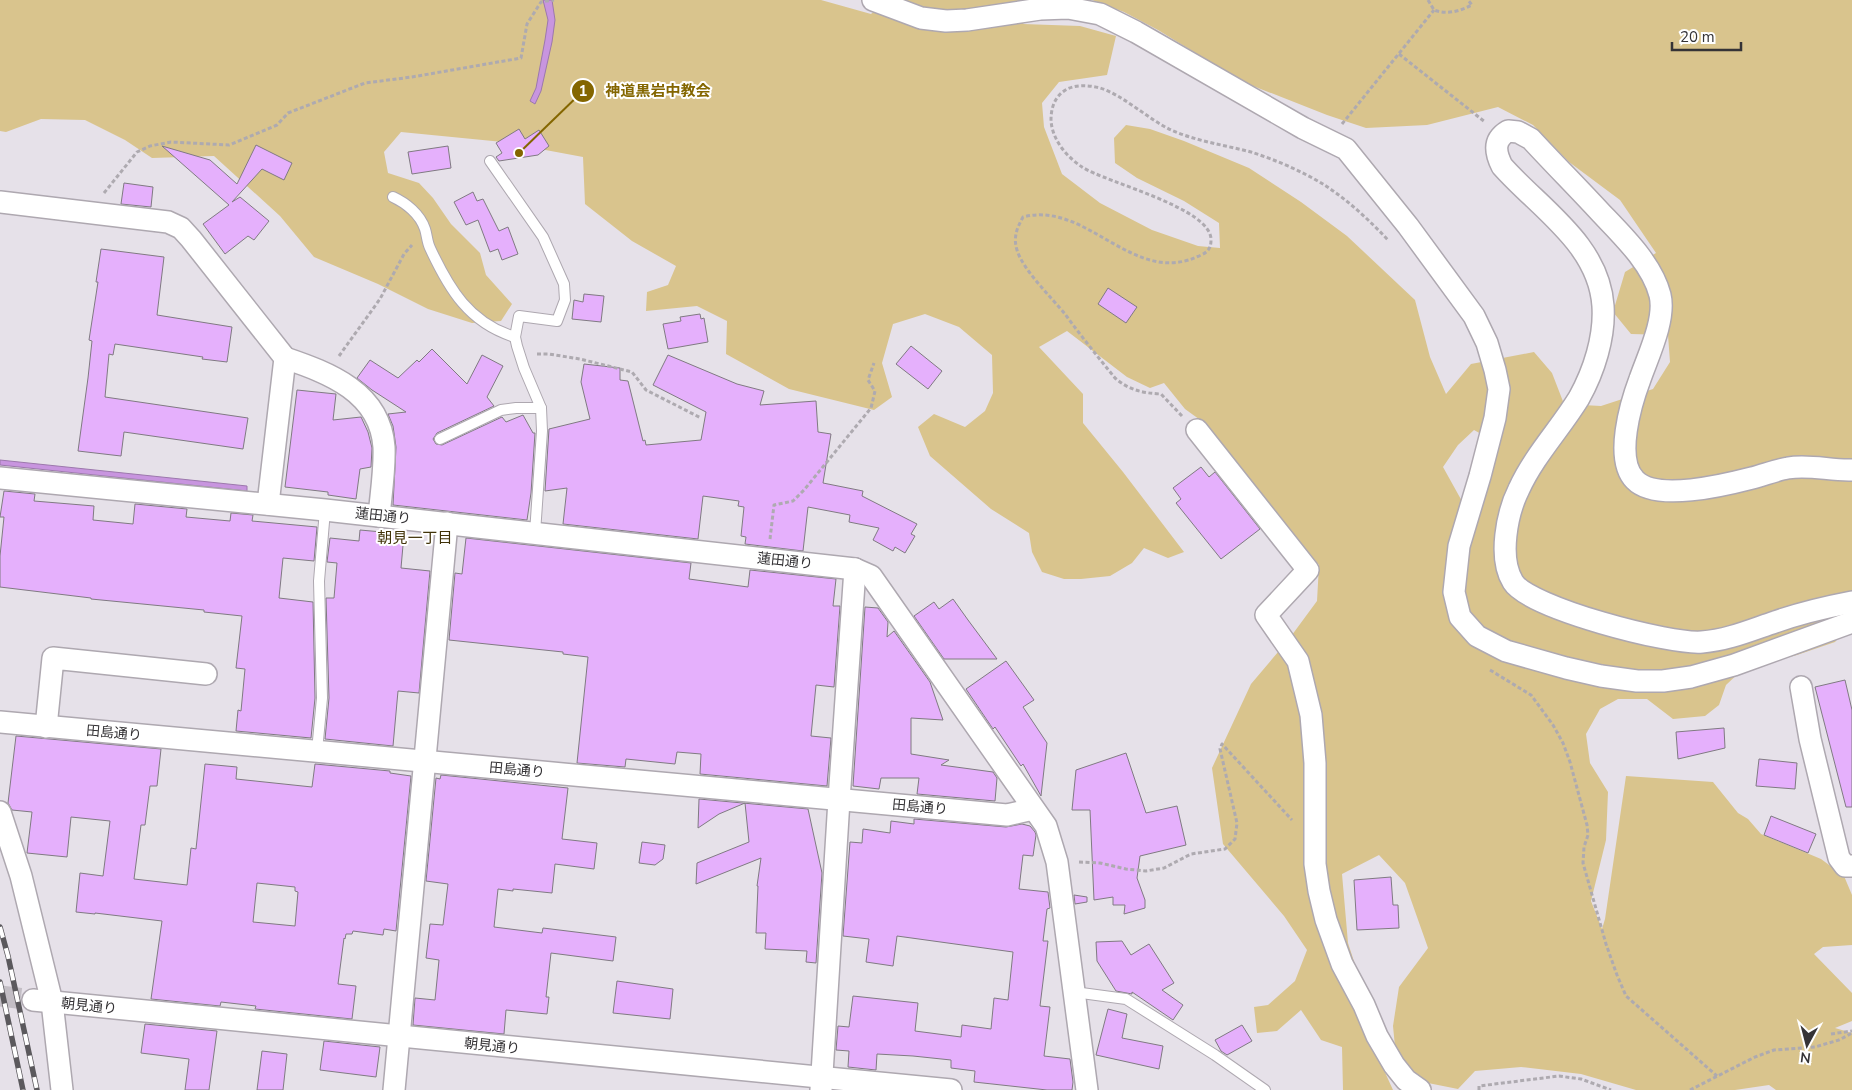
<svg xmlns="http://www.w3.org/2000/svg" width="1852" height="1090" viewBox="0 0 1852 1090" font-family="'Nunito Sans','Noto Sans JP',sans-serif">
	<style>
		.green { fill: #d9c48d; fill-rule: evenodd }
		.water { fill: #c895df; stroke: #9c78ac }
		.building { fill: #e5b0fc; stroke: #807a82; fill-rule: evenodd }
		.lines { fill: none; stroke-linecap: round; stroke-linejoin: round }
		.minor-tunnel { stroke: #c3bec5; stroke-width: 21; stroke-dasharray: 21 11; stroke-linecap: butt }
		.service-casing { stroke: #aea8b0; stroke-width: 12 }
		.minor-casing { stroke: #aea8b0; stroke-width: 24 }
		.path { stroke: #aeaab0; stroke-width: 3; stroke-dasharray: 4 2.5; stroke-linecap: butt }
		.service { stroke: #fff; stroke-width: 10 }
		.minor { stroke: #fff; stroke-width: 21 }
		.rail-casing { stroke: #5b595d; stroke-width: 5.5 }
		.rail { stroke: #fff; stroke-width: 4; stroke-dasharray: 11; stroke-linecap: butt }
		.labels { text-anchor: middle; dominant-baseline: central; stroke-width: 4; stroke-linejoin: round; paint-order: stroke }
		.street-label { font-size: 14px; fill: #353336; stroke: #fff }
		.neighbourhood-label { font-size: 15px; fill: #413309; stroke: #fff }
		.leader { fill: none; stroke: #846600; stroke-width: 2 }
		.callout-dot { fill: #846600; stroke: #fff; stroke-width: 2 }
		.mark-label { font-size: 15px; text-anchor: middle; font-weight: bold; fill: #fff }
		.callout-label { font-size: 15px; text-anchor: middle; font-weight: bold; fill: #846600; stroke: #fff; stroke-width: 4; stroke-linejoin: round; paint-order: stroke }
	</style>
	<rect width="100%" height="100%" fill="#e6e1e9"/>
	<path class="green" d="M0,0H821L871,14L887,0H1041L1023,24L1080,26L1116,36L1107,75L1059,82L1042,103L1044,127L1062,174L1100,203L1152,230L1198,246L1220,248L1219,223L1184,201L1137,178L1115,163L1114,138L1126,125L1150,129L1184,141L1249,168L1301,202L1347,236L1415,300L1430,357L1446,394L1471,364L1534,352L1552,373L1564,404L1601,406L1653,389L1670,362L1668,335L1631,334L1613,312L1625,272L1656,253L1620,200L1569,162L1533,125L1498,107L1427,125L1366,128L1327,115L1243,82L1158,30L1124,12L1092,0H1852V622L1835,642L1797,655L1743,669L1726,685L1719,705L1705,716L1673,719L1647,699H1618L1600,709L1586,734L1590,763L1608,792L1606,840L1591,901L1602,929L1605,919L1626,776L1713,782L1738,813L1748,819L1761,834L1821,859L1844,876L1852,895V945L1823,947L1814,954L1852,993V1021L1835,1028L1852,1033V1090H1776L1769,1085L1735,1090H1636L1581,1074L1521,1067L1475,1071L1458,1089L1423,1082L1396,1057L1393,1026L1399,987L1428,948L1405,883L1379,855L1342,874L1348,943L1368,1004L1383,1068L1393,1090H1343L1342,1047L1321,1040L1301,1010L1277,1031L1257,1033L1254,1007L1268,1005L1295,981L1307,950L1284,916L1223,844L1212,768L1251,684L1289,639L1317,601L1319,565L1203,422L1185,409L1164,383L1150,388L1127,377L1067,331L1039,347L1083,394V423L1123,472L1184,552L1168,558L1144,548L1132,563L1110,576L1081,579H1064L1042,572L1032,552L1029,533L991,509L930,456L918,427L934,414L965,427L985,411L993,393L992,355L959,327L925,314L893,324L882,363L892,397L874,410L789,389L726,354L727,321L697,306L646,311L647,292L668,285L676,266L632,241L585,204L583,157L503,142L401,132L384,152L388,173L419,183L433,198L451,224L480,253L486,275L512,304L501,321L472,323L428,309L378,284L314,257L280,216L214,156L152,158L125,140L85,120L41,119L6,132L0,131ZM1474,430L1499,444L1463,503L1443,467L1458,445Z"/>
	<g class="water">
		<path d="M543,0H552L555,20L552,42L541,91L535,104L530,101L536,88L545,40L548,20Z"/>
		<path d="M0,460L247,486V491L0,465Z"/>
	</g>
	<g class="building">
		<path d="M519,129L525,139L539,130L549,146L538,155L499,161L496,157L502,153L496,143Z"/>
		<path d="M256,145L292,163L284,180L262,169L232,202L240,197L269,221L254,240L248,236L225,254L203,224L229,205L162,146L210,160L237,184Z"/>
		<path d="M448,146L451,168L412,174L408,152Z"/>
		<path d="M124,183L153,187L151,207L121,204Z"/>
		<path d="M473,192L477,201L483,199L499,231L508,227L518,254L502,260L498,249L490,252L478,220L466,225L454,202Z"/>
		<path d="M101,249L164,257L157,315L232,327L227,362L202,359L203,357L115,344L113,355L109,354L105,397L248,418L243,449L124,432L121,456L78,451L88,378L92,341L89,340L98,282H96Z"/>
		<path d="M1108,288L1137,307L1126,323L1098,304Z"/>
		<path d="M584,294L604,296L601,322L572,319L574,300L583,302Z"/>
		<path d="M700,314L701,319L704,318L708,342L668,349L663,324L681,321L680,317Z"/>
		<path d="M911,346L942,371L928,389L896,364Z"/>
		<path d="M432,349L467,384L482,355L503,366L487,397L494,406L437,433L433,439L436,444L442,445L502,417L506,422L523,415L533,433H535L531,493L527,520L393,505L396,447L393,426L388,414L406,412L372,390L357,378L370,360L398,378L417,360L419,362Z"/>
		<path d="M668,355L737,384L764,391L760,405L816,401L818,432L831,434L823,483L863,491L862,496L917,524L911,534L915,536L905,553L895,547L893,551L873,540L879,528L849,522L850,515L808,507L803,551L745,544L746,537L741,536L744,507L738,506L739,501L703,496L698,539L563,524L567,488L545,491L549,429L590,419L581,382L584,364L620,368V380L628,381L643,441L645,440L646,445L701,440L706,412L653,385Z"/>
		<path d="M297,390L336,394L333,420L361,417L362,419L368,432L372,448L371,467L360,469L356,499L328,495V492L285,487Z"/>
		<path d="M1201,467L1209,477L1215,472L1260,529L1221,559L1176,503L1181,499L1173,488Z"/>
		<path d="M4,491L35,494L34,501L94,506L93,520L133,524L135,504L187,509L186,517L230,521L231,513L253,515L252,521L317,527L314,561L283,558L279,598L313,602L315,698L311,738L236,731L238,710L241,711L245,669L236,668L242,616L204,612V610L91,599V598L0,587V556L4,517H0Z"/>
		<path d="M360,530L404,534L401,568L430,571L419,693L398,691L393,746L325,739L329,698L326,598H334L337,563L327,562L330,538L359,541Z"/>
		<path d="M466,538L691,563L689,579L748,587L750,570L836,579L833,606H840L834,687L816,685L811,736L831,738L827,786L700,774L701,754L677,752L675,764L626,759L625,767L577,763L588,657L563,654V652L449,640L455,573L462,574Z"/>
		<path d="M953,599L968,620L997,659H944L914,616L934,602L939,609Z"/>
		<path d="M865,607L878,608L888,622L887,637L894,631L930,682L943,720L911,718V754L949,760L941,765L993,772L997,778L995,801L917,794L919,778H881L879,789L853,786Z"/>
		<path d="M1006,661L1034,700L1023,707L1047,743L1041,796L1023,764L1021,766L995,727L993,729L966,689Z"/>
		<path d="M1845,680L1852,710V807H1846L1815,687Z"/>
		<path d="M1724,728L1725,748L1678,759L1676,732Z"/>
		<path d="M16,736L161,749L157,786H150L145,825H141L134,879L187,885L191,848L196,849L205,764L237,767L236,779L312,787L315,764L390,771V773L411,776L396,931L384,929L383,935L353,931L352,934H346L345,939L344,938L338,984L356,986L352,1019L255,1009L256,1006L221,1002L220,1006L151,999L162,921L95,913V914L76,912L80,873L103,876L110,821L71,817L67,857L27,853L32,812L12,810L8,803ZM257,883L295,887V891L298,892L295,926L253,922Z"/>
		<path d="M1126,753L1146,813L1177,806L1186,845L1140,856L1137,878L1145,900V908L1124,914L1125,905H1113V897L1094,900L1090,810H1072L1076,770Z"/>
		<path d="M1759,759L1797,763L1795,789L1756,786Z"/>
		<path d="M441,775L568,788L562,839L597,843L594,869L555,864L552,893L513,889V891L498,889L494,927L542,933L543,928L616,937L613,961L551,953L546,997H549L547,1014L506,1010L504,1034L413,1025L415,998L435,1000L439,960L426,958L430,924L443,925L448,884L426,881L436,778L440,779Z"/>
		<path d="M699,799L808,809L822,873L816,963L806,962L807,951L765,949L766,933H756L758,886H757L761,858L696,884L697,863L749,842L745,803L719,814L698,828Z"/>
		<path d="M1771,816L1816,834L1808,853L1764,835Z"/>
		<path d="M914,819L1006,827L1022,824L1030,826L1035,832L1036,835L1033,856L1023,855L1019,889L1048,892L1050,908L1047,909L1043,941H1048L1040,1006L1050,1007L1044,1056L1070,1059L1073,1082L1072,1090H1047L974,1082L975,1071L951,1068V1060L913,1056L877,1054L876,1070L848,1067L849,1051L836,1050L838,1026L849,1027L853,996L918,1003L915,1031L961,1037L962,1025L991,1029L994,998L1008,1000L1013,952L897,936L893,966L866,962L869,939L843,936L850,842L862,843L863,829L890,833L891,821L914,824Z"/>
		<path d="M642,842L665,845L663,859L655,865L639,863Z"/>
		<path d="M1391,877L1393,905H1398L1399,928L1357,930L1354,880Z"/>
		<path d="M1074,895L1087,897V902L1075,904Z"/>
		<path d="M1122,941L1131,955L1149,944L1174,983L1162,990L1183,1005L1173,1020L1132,992V994L1116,991L1097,961L1096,942Z"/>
		<path d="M617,981L673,989L670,1019L613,1013Z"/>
		<path d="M1108,1009L1127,1014L1122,1038L1163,1046L1159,1069L1096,1055Z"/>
		<path d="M145,1024L217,1031L209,1090H185L189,1059L141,1053Z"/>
		<path d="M1242,1025L1252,1041L1227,1055L1221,1051L1215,1040Z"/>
		<path d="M324,1041L380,1047L376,1077L320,1070Z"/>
		<path d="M262,1051L287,1054L283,1090H257Z"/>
	</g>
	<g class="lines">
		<path class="minor-tunnel" d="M0,996L33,1000"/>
		<g class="service-casing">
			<g id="service">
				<path d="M490,161L543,237L564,284L565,300L557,321L519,316L515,337L517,346L524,368L541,408L542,431L535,533"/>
				<path d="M393,197C406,203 420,214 425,229C427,235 427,242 430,248C449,289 469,323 515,337"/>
				<path d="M440,439L501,410L516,408H541"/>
				<path d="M317,751L322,698L319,581L325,510"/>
				<path d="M1074,992L1126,999L1215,1055L1265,1090"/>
			</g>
		</g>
		<g class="minor-casing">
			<g id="minor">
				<path d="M873,0L921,18L946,21L967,20L1040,9L1068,8L1100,14L1136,32L1303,128L1346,149L1408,226L1474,316L1487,343L1495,370L1499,389L1495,418L1480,476L1459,546L1454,592L1460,617L1477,636L1506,651L1566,668L1601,676L1637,681H1663L1691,677L1734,665L1852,622"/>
				<path d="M0,202L168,222L181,228L191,239L285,358L268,504"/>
				<path d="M285,358C329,373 380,392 384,447C385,469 381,494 379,516"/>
				<path d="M1197,430L1308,570L1266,615L1298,661L1311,715L1315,763V864L1319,891L1326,920L1342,964L1364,1005L1377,1036L1394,1065L1406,1080L1420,1090"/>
				<path d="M1852,470C1831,471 1809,464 1788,468C1776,470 1764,475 1752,478C1725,485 1656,502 1635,480C1614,459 1631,403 1640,379C1648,356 1666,319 1660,295C1652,264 1623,236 1601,213C1578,188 1554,164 1531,139L1518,132L1508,131C1493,140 1495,152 1502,166C1539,208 1599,244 1603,306C1605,337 1594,371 1579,398C1560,429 1534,456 1519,489C1507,513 1498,558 1513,582C1529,608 1671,645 1702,642C1728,640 1751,630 1775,622C1800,613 1826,607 1852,602"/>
				<path d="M0,478L325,510L855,569L871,576L1046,826L1057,862L1087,1090"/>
				<path d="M1801,687L1810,739L1839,858L1845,866H1852"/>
				<path d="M0,722L1007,815L1033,809"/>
				<path d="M46,727L53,658L206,674"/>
				<path d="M0,812L21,876L52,1002L62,1090"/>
				<path d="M33,1000L951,1090"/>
				<path d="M394,1090L447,523"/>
				<path d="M821,1090L839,800L855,569"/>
			</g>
		</g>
		<g class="path">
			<path d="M1428,0L1434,10C1447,15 1460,11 1472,5L1468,0"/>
			<path d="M1399,54L1485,122"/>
			<path d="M1342,124L1434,10"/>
			<path d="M104,193L137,152L150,146L171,142L229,145L277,125L288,113L365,83L412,77L521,58L527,24L541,2L554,0"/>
			<path d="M537,354H549L580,359L632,372L646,390L701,418"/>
			<path d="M339,356L380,299L404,254L412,245"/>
			<path d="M1182,416L1161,394C1142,393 1129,390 1115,378C1098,357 1081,336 1065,314C1051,297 1023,270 1017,250C1013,237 1017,228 1023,217C1088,200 1134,289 1201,255C1208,252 1211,248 1211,240C1212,208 1107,183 1082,167C1067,157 1052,140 1051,120C1051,109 1054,98 1064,91C1074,84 1088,85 1100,88C1123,95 1148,119 1171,130C1196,141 1224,145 1251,152C1276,160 1304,172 1326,186C1349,201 1370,221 1388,240"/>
			<path d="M770,539L774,505L793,501L804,490L871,408L875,391L868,380L874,363"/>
			<path d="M1490,670L1531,695L1553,725L1563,743L1570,762L1587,825L1588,835L1584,847L1583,863L1606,944L1617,975L1626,996L1717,1076"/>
			<path d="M1079,862L1100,863L1126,869L1146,871L1164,868L1191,854L1225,849L1235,839L1237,823L1220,749L1222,744L1292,820"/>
			<path d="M1831,1034L1852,1031"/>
			<path d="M1479,1090V1086L1559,1076L1581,1079L1611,1090"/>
			<path d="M1690,1090L1755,1057L1774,1050L1815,1047L1839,1040L1852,1033"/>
		</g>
		<use href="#service" class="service"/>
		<use href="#minor" class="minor"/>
		<g class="rail-casing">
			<g id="rail">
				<path d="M0,927L8,956L37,1090"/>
				<path d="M0,982L23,1090"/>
			</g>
		</g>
		<use href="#rail" class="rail"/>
	</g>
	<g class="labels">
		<g class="street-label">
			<text transform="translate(383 516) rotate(6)">蓮田通り</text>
			<text transform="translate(785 561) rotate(6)">蓮田通り</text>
			<text transform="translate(114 733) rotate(5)">田島通り</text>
			<text transform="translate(517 770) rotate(5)">田島通り</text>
			<text transform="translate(920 807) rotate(5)">田島通り</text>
			<text transform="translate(89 1006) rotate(6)">朝見通り</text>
			<text transform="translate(492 1046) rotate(6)">朝見通り</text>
		</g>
		<g class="neighbourhood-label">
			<text x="415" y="538">朝見一丁目</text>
		</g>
	</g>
	<path class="leader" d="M519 153L583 91"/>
	<g class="callout-dot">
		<circle cx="519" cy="153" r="5"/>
		<circle cx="583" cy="91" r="12"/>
	</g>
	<g class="mark-label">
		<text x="583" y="96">1</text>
	</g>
	<g class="callout-label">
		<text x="658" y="96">神道黒岩中教会</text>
	</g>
	<g transform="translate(1807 1045) rotate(187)" stroke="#ffffff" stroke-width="4" paint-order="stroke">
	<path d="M0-4L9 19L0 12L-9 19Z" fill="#353336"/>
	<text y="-8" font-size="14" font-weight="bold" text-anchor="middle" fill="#353336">N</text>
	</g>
	<path d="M1672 42v8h69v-8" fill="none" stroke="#353336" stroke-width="2.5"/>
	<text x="1680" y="42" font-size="15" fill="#353336" stroke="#ffffff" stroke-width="4" paint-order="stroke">20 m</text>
</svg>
